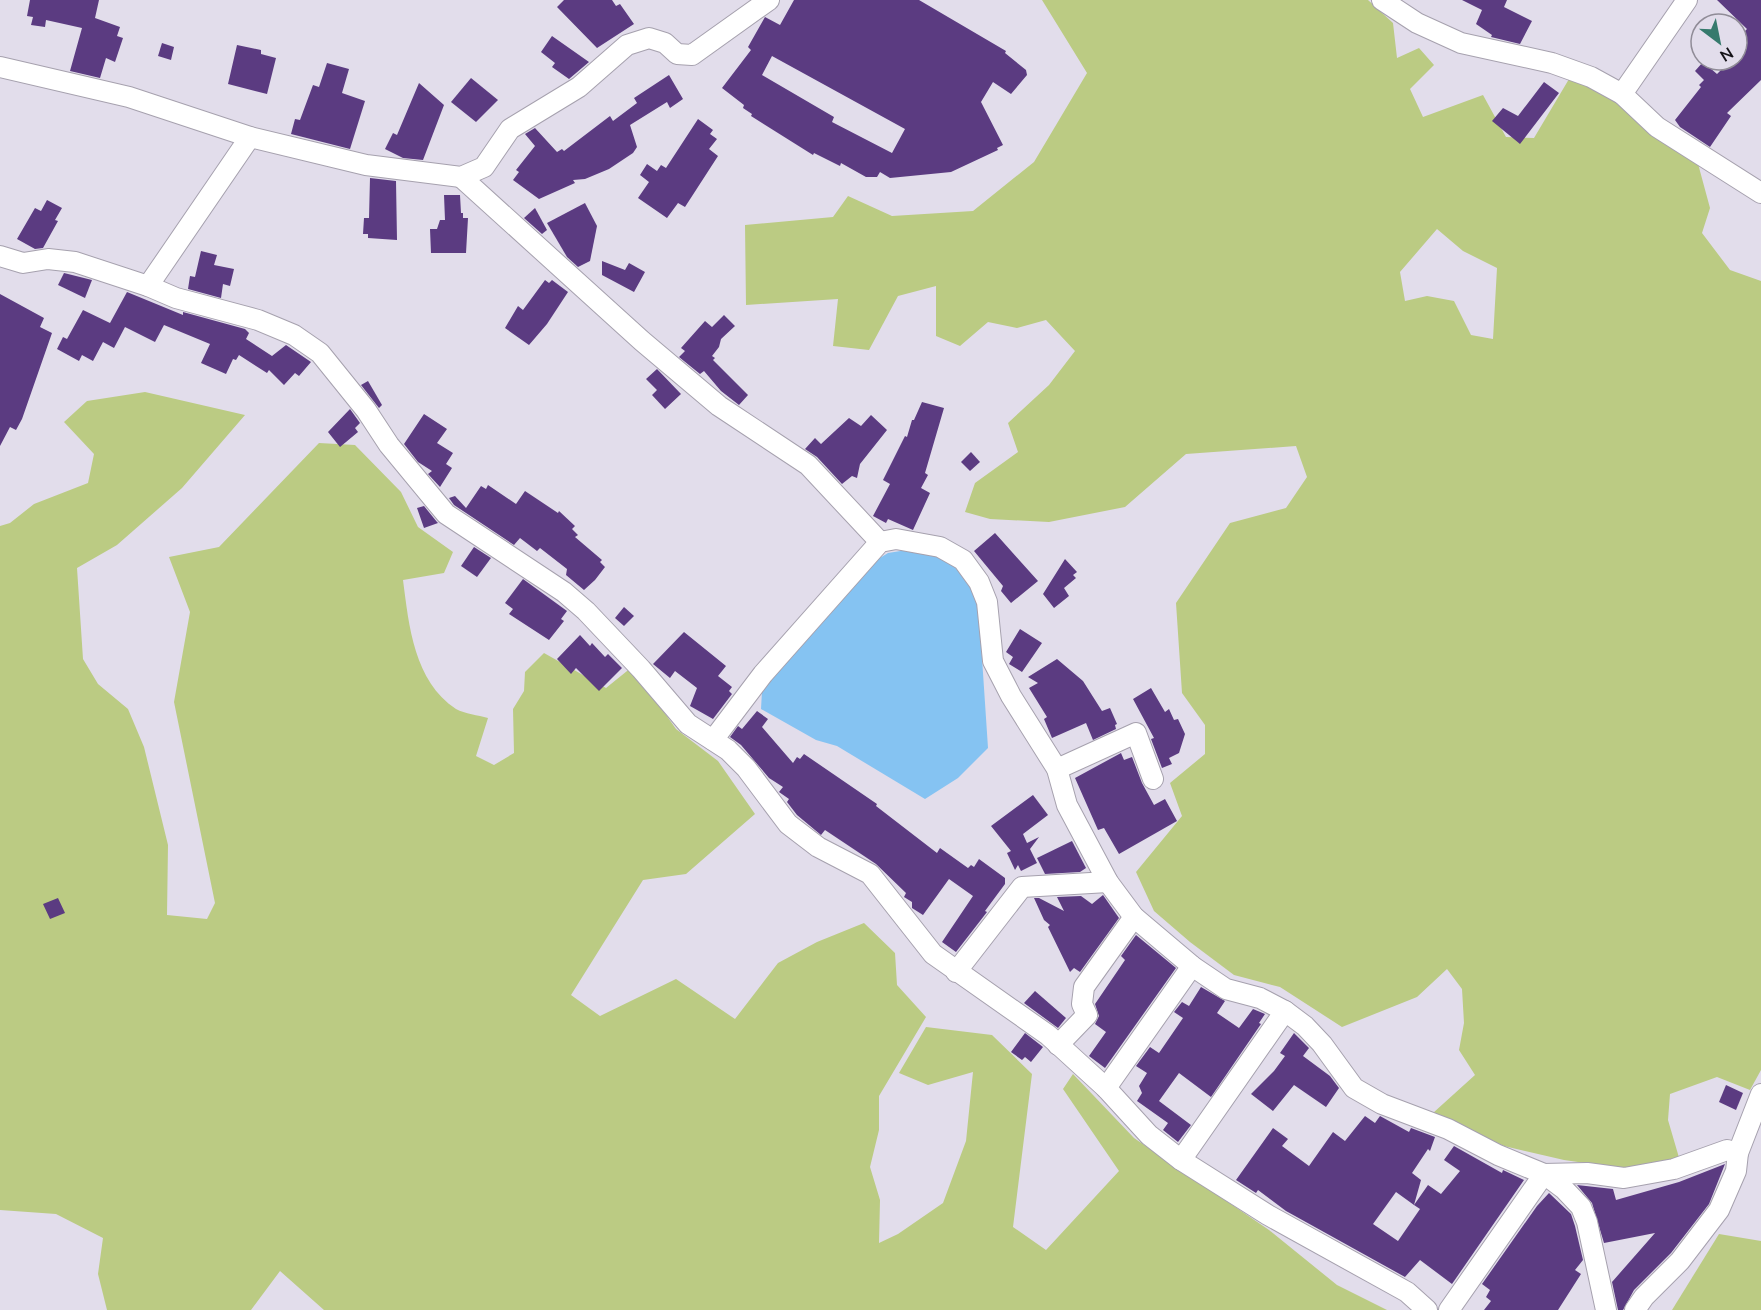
<svg xmlns="http://www.w3.org/2000/svg" width="1761" height="1310" viewBox="0 0 1761 1310" font-family="'Nunito Sans',sans-serif">
	<style>
		.green { fill: #bbcb83; fill-rule: evenodd }
		.water { fill: #85c3f2 }
		.building { fill: #5b3b81; fill-rule: evenodd }
		.lines { fill: none; stroke-linecap: round; stroke-linejoin: round }
		.minor-casing { stroke: #a6a1ae; stroke-width: 22 }
		.minor { stroke: #fff; stroke-width: 20 }
	</style>
	<rect width="100%" height="100%" fill="#e2ddeb"/>
	<g class="green">
		<path d="M1042,0H1368L1393,23L1397,58L1419,48L1434,65L1410,89L1423,117L1483,95L1506,137L1534,138L1569,79L1623,102L1697,160L1710,208L1702,233L1730,270L1761,281V1070L1750,1090L1717,1077L1670,1094L1668,1120L1680,1161L1620,1168L1564,1160L1504,1146L1433,1113L1475,1075L1459,1050L1464,1023L1462,989L1447,969L1417,997L1342,1027L1280,987L1234,975L1190,942L1154,911L1136,872L1182,816L1170,783L1205,754V725L1182,693L1176,603L1230,523L1286,508L1307,477L1296,446L1186,454L1125,507L1049,522L990,519L965,512L975,483L1018,452L1008,423L1049,385L1075,351L1046,320L1017,328L988,322L960,346L936,336V286L898,296L869,350L833,346L838,299L746,305L745,225L833,217L848,196L892,216L973,211L1034,162L1087,73ZM1437,229L1463,251L1497,268L1493,339L1471,335L1454,301L1427,296L1405,301L1400,272Z"/>
		<path d="M145,392L245,415L182,488L117,545L77,568L83,659L98,684L128,709L144,747L168,845L167,915L207,919L215,903L174,702L190,612L169,557L219,547L319,443L355,445L401,492L418,527L453,552L444,573L403,580C409,626 414,681 456,709C465,714 478,715 488,718L476,756L494,765L514,753L513,709L524,691L525,672L544,653L606,688L632,667L676,729L718,761L755,814L686,874L643,880L571,995L600,1016L676,979L735,1019L778,963L817,942L864,923L895,953L897,985L926,1017L879,1096V1130L870,1167L880,1200L879,1243L898,1234L943,1203L966,1141L973,1072L928,1085L899,1073L926,1027L992,1035L1032,1074L1013,1227L1046,1250L1119,1171L1063,1089L1073,1074L1134,1138L1269,1230L1337,1285L1387,1310H324L280,1271L251,1310H107L98,1274L103,1238L56,1214L0,1210V526L10,523L34,504L88,483L94,454L64,422L87,401Z"/>
		<path d="M1719,1234L1761,1241V1310H1672Z"/>
	</g>
	<path class="water" d="M913,549L932,552L952,563L978,598L988,748L958,778L925,799L837,746L816,740L761,709L762,691L867,566L888,553Z"/>
	<g class="building">
		<path d="M30,0H99L95,18L120,27L117,36L123,38L115,62L106,58L100,78L70,71L82,28L46,20L45,27L31,25L33,17L27,16Z"/>
		<path d="M564,0H612L616,6L620,4L634,24L597,48L557,7Z"/>
		<path d="M794,0H919L1006,51L1005,53L1026,70L1027,75L1011,94L993,82L981,102L1003,145L997,148L998,150L951,172L890,178L880,172L877,177H866L841,163L840,166L814,153L813,155L751,116L752,114L743,108L744,105L722,88L751,50L748,47L765,17L780,25ZM772,56L905,129L892,153L832,122L834,117L762,75Z"/>
		<path d="M1462,0H1507L1504,7L1532,21L1520,44L1491,37L1492,35L1476,24L1482,10Z"/>
		<path d="M1717,0H1761V80L1727,113L1731,116L1710,147L1680,127L1675,120L1701,87L1699,85L1704,80L1695,71L1703,62L1717,74L1731,60H1737V39L1747,29Z"/>
		<path d="M552,36L589,62L569,79L552,67L555,63L541,52Z"/>
		<path d="M162,43L174,47L171,60L158,56Z"/>
		<path d="M237,45L261,50V54L276,58L267,94L228,84Z"/>
		<path d="M327,63L349,69L342,93L365,101L350,149L291,134L295,119L300,120L313,85L319,87Z"/>
		<path d="M669,75L683,99L670,108L667,102L630,125L637,147L633,153L609,169L585,179L573,180L575,183L539,199L513,180L519,172L516,170L535,146L525,134L535,128L557,152L562,149L564,151L610,116L613,121L637,103L634,98Z"/>
		<path d="M471,78L498,100L476,122L451,102Z"/>
		<path d="M1544,82L1559,93L1520,144L1492,121L1503,108L1518,116Z"/>
		<path d="M419,83L444,105L423,160L403,158L385,149L393,133L397,135Z"/>
		<path d="M698,119L713,130L710,134L717,139L709,149L718,156L685,207L678,203L667,218L638,198L649,182L640,175L647,164L657,171L661,165L666,168Z"/>
		<path d="M370,178L396,181L397,240L368,238V234H363L364,218H369Z"/>
		<path d="M444,195H460L461,213H463V218H468L466,253H431L430,229H437L440,220H445Z"/>
		<path d="M47,200L62,208L55,220L58,221L43,248L35,249L17,239L35,208L41,211Z"/>
		<path d="M585,203L597,226L590,261L578,267L567,257L547,223Z"/>
		<path d="M535,208L547,230L542,234L524,218Z"/>
		<path d="M201,251L217,255L214,265L234,269L230,286L223,284L221,298L188,289L190,276L195,277Z"/>
		<path d="M602,261L625,270L629,263L645,272L634,292L602,275Z"/>
		<path d="M64,273L92,280L85,298L58,285Z"/>
		<path d="M545,280L549,283L552,280L568,292L547,324L529,345L505,328L518,306L523,310Z"/>
		<path d="M127,292L183,315V312L245,329L249,333L246,339L272,356L286,345L311,362L299,376L295,373L284,385L269,370L267,373L239,355L236,360L233,359L226,374L201,363L210,344L164,325L155,342L125,327L114,348L103,342L93,361L82,355L79,361L57,349L63,337L67,339L83,310L110,323Z"/>
		<path d="M0,294L44,318L40,327L52,333L22,419L16,430L10,427L0,446Z"/>
		<path d="M724,315L735,326L721,339L719,347L712,356L715,358L713,360L748,395L739,405L721,391L704,371L700,374L679,357L685,351L681,348L705,321L712,327Z"/>
		<path d="M657,369L681,394L665,409L652,395L657,390L646,379Z"/>
		<path d="M368,381L382,405L379,408L361,385Z"/>
		<path d="M922,402L944,408L925,473L928,475L921,488L930,493L913,530L888,519L886,523L873,516L890,484L883,480L905,436L907,437L912,420H914Z"/>
		<path d="M350,409L360,423L355,428L358,432L340,447L328,432Z"/>
		<path d="M424,414L447,429L437,443L453,453L446,464L452,468L440,487L428,474L432,471L418,462L404,444Z"/>
		<path d="M871,415L887,430L860,464L857,478L852,476L842,484L817,457L805,449L815,438L821,444L849,418L861,426Z"/>
		<path d="M971,452L980,462L970,471L961,462Z"/>
		<path d="M488,485L516,504L525,491L558,513L559,511L575,526L572,529L578,535L575,537L602,560L600,562L605,567L595,580L584,590L566,575L567,569L540,548L537,551L520,538L514,545L454,505L449,498L455,496L466,508L481,486L486,489Z"/>
		<path d="M424,506L437,522L438,523L424,528L417,508Z"/>
		<path d="M995,533L1038,581L1011,603L1001,591L1003,586L974,551Z"/>
		<path d="M474,547L491,558L477,577L461,566Z"/>
		<path d="M1065,559L1077,572L1073,575L1076,578L1064,588L1069,596L1054,608L1043,594Z"/>
		<path d="M523,579L567,611L561,619L564,621L549,640L509,614L513,609L505,603Z"/>
		<path d="M624,607L634,616L624,626L615,618Z"/>
		<path d="M1020,629L1042,643L1022,672L1009,664L1013,657L1006,652Z"/>
		<path d="M684,632L726,666L718,676L732,687L729,691L732,694L713,719L690,706L697,688L675,671L670,678L653,664Z"/>
		<path d="M580,635L590,646L592,643L605,657L608,654L622,668L599,691L576,668L571,674L557,659Z"/>
		<path d="M1057,659L1083,681L1102,711L1110,708L1117,724L1115,725L1116,729L1093,740L1086,723L1052,738L1044,719L1047,717L1029,688L1038,683L1028,677Z"/>
		<path d="M1151,688L1165,712L1169,709L1174,720L1178,719L1185,734L1179,753L1169,758L1172,764L1162,768L1151,739L1154,738L1133,699Z"/>
		<path d="M757,711L768,719L762,727L793,763L797,757L800,759L804,754L877,804L876,806L937,853L940,848L968,868L971,865L974,867L979,859L1005,878V884L985,911L987,912L956,952L942,942L973,896L949,879L923,915L912,908V902L904,897L906,893L876,864L825,830L821,835L797,815L787,802L789,799L779,792L783,787L769,778L741,745L730,737L738,726L742,729Z"/>
		<path d="M1121,753L1124,760L1132,757L1142,783L1154,805L1165,799L1177,821L1119,854L1104,828L1098,830L1075,778Z"/>
		<path d="M1033,795L1048,815L1023,834L1027,843L1039,837L1030,849L1037,863L1021,871L1018,865L1015,870L1007,853L1011,851L991,826Z"/>
		<path d="M1072,841L1086,868L1080,872L1045,874L1037,858Z"/>
		<path d="M1103,895L1119,918L1080,972L1074,968L1070,972L1048,927L1050,925L1044,920L1034,898H1039L1064,911L1057,897L1081,896L1092,904Z"/>
		<path d="M58,898L65,913L50,919L43,904Z"/>
		<path d="M1136,935L1176,968L1105,1068L1089,1056L1106,1032L1095,1024L1099,1016L1095,1004L1125,960L1121,956Z"/>
		<path d="M1201,987L1225,1001L1217,1013L1239,1028L1253,1009L1265,1014L1259,1023L1261,1024L1211,1097L1179,1073L1159,1101L1191,1125L1178,1142L1163,1130L1168,1123L1137,1101L1142,1093L1139,1086L1147,1073L1136,1066L1150,1047L1159,1053L1183,1018L1174,1012L1182,1002L1189,1006Z"/>
		<path d="M1035,991L1066,1018L1058,1028L1024,1003Z"/>
		<path d="M1025,1033L1043,1047L1031,1062L1025,1057L1022,1060L1011,1052Z"/>
		<path d="M1294,1033L1309,1048L1303,1056L1330,1076L1339,1088L1326,1107L1294,1085L1273,1111L1251,1094L1274,1071L1285,1056L1280,1053Z"/>
		<path d="M1726,1085L1743,1093L1736,1110L1719,1102Z"/>
		<path d="M1365,1116L1375,1123L1380,1116L1409,1132L1411,1128L1435,1137L1430,1151L1428,1149L1412,1173L1421,1180L1414,1205L1396,1192L1373,1224L1398,1241L1420,1209L1414,1205L1428,1185L1441,1194L1460,1171L1444,1160L1454,1146L1502,1173L1503,1170L1524,1180L1452,1284L1420,1260L1405,1277L1286,1211L1258,1190L1256,1193L1236,1180L1273,1128L1288,1139L1282,1146L1309,1166L1333,1132L1345,1141Z"/>
		<path d="M1725,1164L1709,1204L1671,1253L1634,1290L1623,1310H1618L1612,1282L1655,1233L1604,1243L1592,1203L1577,1185L1613,1189L1616,1200L1679,1182Z"/>
		<path d="M1549,1193L1571,1214L1575,1226L1583,1260L1575,1270L1581,1274L1558,1310H1484L1491,1301L1486,1297L1490,1290L1482,1284L1537,1206Z"/>
	</g>
	<g class="lines">
		<g class="minor-casing">
			<g id="minor">
				<path d="M1382,0L1417,23L1461,43L1552,63L1591,77L1622,94L1657,127L1761,193"/>
				<path d="M0,67L129,97L250,137L366,165L461,177L484,167L510,129L579,87L627,45L649,38L665,43L677,54L692,55L769,0"/>
				<path d="M1622,94L1687,0"/>
				<path d="M461,177L642,341L719,406L808,465L880,542"/>
				<path d="M0,256L23,263L48,259L75,262L148,286L176,298L258,320L294,335L320,353L366,410L389,445L446,514L564,592L586,611L641,669L688,724L728,750L746,768L788,824L818,847L870,874L933,954L1048,1035L1106,1088L1149,1135L1181,1160L1268,1215L1407,1292L1427,1310"/>
				<path d="M148,286L250,137"/>
				<path d="M713,740L763,674L880,542L896,539L940,547L963,560L979,582L987,602L993,661L1011,696L1057,769L1067,805L1108,882L1134,917L1192,966L1226,989L1260,998L1285,1011L1305,1026L1322,1044L1354,1088L1382,1104L1448,1129L1498,1155L1544,1174L1564,1189L1581,1207L1587,1222L1606,1310"/>
				<path d="M1057,769L1136,733L1153,779"/>
				<path d="M956,972L1022,887L1108,882"/>
				<path d="M1058,1045L1087,1015L1082,1004L1084,987L1134,917"/>
				<path d="M1106,1088L1192,966"/>
				<path d="M1181,1160L1285,1011"/>
				<path d="M1449,1310L1544,1174L1587,1173L1624,1178L1674,1169L1727,1150L1738,1153"/>
				<path d="M1635,1310L1644,1297L1680,1261L1719,1210L1736,1171L1738,1153L1761,1094"/>
			</g>
		</g>
		<use href="#minor" class="minor"/>
	</g>
	<g transform="translate(1719 42) rotate(148)"><circle r="28" fill="#e2ddeb" stroke="#908c97" stroke-width="1.5"/>
	<path d="M0-4.5L10 22L0 15L-10 22Z" fill="#367a6d"/>
	<text y="-9" font-size="16" font-weight="bold" text-anchor="middle" fill="#151318">N</text>
	</g>
</svg>
